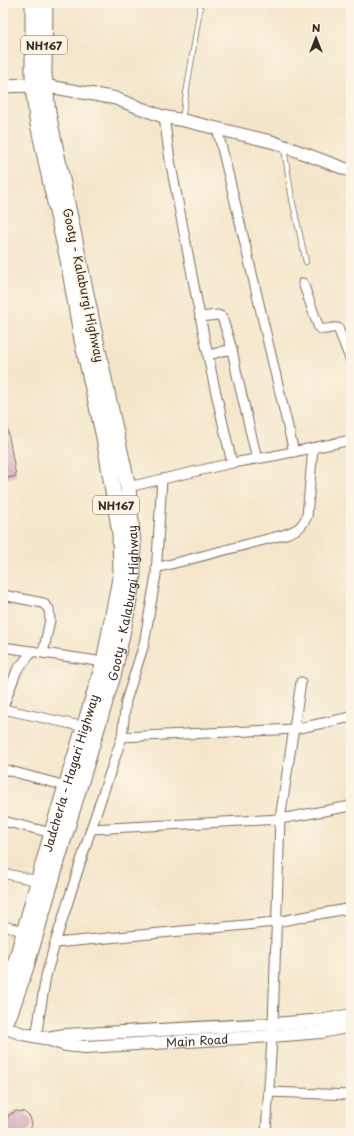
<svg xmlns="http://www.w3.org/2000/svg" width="354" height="1136" viewBox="0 0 354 1136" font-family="'Playpen Sans',sans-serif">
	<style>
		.building { fill: #ce9cb9 }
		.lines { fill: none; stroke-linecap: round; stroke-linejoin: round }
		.service-casing { stroke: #7c6c5b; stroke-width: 6 }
		.minor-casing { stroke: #7c6c5b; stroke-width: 11 }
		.tertiary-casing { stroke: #7c6c5b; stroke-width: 14 }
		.secondary-casing { stroke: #7c6c5b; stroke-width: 15 }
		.trunk-casing { stroke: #7c6c5b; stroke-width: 17 }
		.service { stroke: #fff; stroke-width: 4.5 }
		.minor { stroke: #fff; stroke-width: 9 }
		.tertiary { stroke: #fff; stroke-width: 12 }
		.secondary { stroke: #fff; stroke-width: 13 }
		.trunk { stroke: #fff; stroke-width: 15 }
		.labels { text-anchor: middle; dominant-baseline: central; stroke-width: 3.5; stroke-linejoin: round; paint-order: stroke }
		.shield { fill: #fcf5e5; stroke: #75675a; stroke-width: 1 }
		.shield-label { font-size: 11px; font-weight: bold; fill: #3b2a1e }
		.street-label { font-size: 12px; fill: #3b2a1e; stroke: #fcf5e5 }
	</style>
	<rect width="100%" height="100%" fill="#fcf5e5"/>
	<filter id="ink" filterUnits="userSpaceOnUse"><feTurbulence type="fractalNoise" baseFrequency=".025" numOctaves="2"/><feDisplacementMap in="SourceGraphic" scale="8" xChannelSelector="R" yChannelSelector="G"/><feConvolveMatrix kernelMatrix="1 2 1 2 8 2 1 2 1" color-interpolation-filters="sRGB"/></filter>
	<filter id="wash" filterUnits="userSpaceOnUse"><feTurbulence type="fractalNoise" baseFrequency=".012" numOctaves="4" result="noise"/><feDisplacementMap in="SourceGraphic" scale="16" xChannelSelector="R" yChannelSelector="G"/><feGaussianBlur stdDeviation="0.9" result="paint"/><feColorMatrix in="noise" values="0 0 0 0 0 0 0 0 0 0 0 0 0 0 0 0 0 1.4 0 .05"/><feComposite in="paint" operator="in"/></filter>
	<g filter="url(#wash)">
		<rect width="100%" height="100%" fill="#f4e6cb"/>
		<g id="blocks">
			<g class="building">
				<path d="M3,421H6L16,476L3,479Z"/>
				<path d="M16,1111L24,1112L30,1117L32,1125L28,1133H10L8,1131L6,1123L7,1119L9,1115Z"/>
			</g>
		</g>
	</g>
	<g filter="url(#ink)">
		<use href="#blocks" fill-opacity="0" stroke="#7c6c5b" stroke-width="1"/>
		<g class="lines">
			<g class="service-casing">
				<g id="service">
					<path d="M182,119L200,8"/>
					<path d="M284,148L292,199L306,262"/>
				</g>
			</g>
			<g class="minor-casing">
				<g id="minor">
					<path d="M164,117L170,160L197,301L213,380L232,463"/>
					<path d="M217,128C244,236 268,344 294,452"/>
					<path d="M303,283L319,328C325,332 332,326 338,328L351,361"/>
					<path d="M200,317L218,315L222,317L232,349L237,375L257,459"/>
					<path d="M208,355L232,349"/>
					<path d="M128,487L232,463L273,456L351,440"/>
					<path d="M156,568L283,535C297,530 301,529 307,516L313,448"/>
					<path d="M3,595L43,603L49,609L50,620L43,653"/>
					<path d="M3,647L104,662"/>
					<path d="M3,707L17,670L33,651"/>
					<path d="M3,709L85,727"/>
					<path d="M122,737L295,729L351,717"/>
					<path d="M3,769L66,786"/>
					<path d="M3,821L52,833"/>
					<path d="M91,829L280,819L351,806"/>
					<path d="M3,873L38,881"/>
					<path d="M3,926L24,931"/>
					<path d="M55,943L276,922L351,908"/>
					<path d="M36,1037L46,976L55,943L91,829L122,737L126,701L144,644L156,575L162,479"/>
					<path d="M268,1092L351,1095"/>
					<path d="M266,1133L273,1024L280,819L301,682"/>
				</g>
			</g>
			<g class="tertiary-casing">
				<g id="tertiary">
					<path d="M46,86L114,98L164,117L182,120L273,142L351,171"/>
					<path id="s1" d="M3,1027L23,1034L44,1038L66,1045L85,1047L272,1036L321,1032L351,1026"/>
					<path d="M47,1038L65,1035L273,1024L325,1020L351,1015"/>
				</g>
			</g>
			<g class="secondary-casing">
				<path id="secondary" d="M3,86L33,85L43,86"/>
			</g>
			<g class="trunk-casing">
				<g id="trunk">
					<path id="s2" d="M3,997L13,972L53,829L104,662L121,573L120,533L104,437L82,340L68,260L52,189L37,119L33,85V3"/>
					<path id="s3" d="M3,1027L10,1013L26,967L68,824L114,672L128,606L133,576V545L128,487L104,379L48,113L44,74L45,3"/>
				</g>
			</g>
			<use href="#service" class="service"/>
			<use href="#minor" class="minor"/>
			<use href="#tertiary" class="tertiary"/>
			<use href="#secondary" class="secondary"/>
			<use href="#trunk" class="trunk"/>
		</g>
	</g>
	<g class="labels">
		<g class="shield">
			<rect x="21" y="36" width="46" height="18" rx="3"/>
			<rect x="93" y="496" width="46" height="18" rx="3"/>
		</g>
		<g class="shield-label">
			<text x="44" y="45">NH167</text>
			<text x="116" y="505">NH167</text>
		</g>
		<g class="street-label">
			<text transform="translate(84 285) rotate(78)">Gooty - Kalaburgi Highway</text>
			<text stroke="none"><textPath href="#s3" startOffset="442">Gooty - Kalaburgi Highway</textPath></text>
			<text stroke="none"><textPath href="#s2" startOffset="234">Jadcherla - Hagari Highway</textPath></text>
			<text stroke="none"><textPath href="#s1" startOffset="197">Main Road</textPath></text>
		</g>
	</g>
	<rect width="354" height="1136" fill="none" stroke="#fcf5e5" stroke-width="16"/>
	<g transform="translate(316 38)" stroke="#fcf5e5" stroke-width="3" paint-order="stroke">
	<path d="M0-3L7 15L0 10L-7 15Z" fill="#3b2a1e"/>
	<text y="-6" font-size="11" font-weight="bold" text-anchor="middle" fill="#3b2a1e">N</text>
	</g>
</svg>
